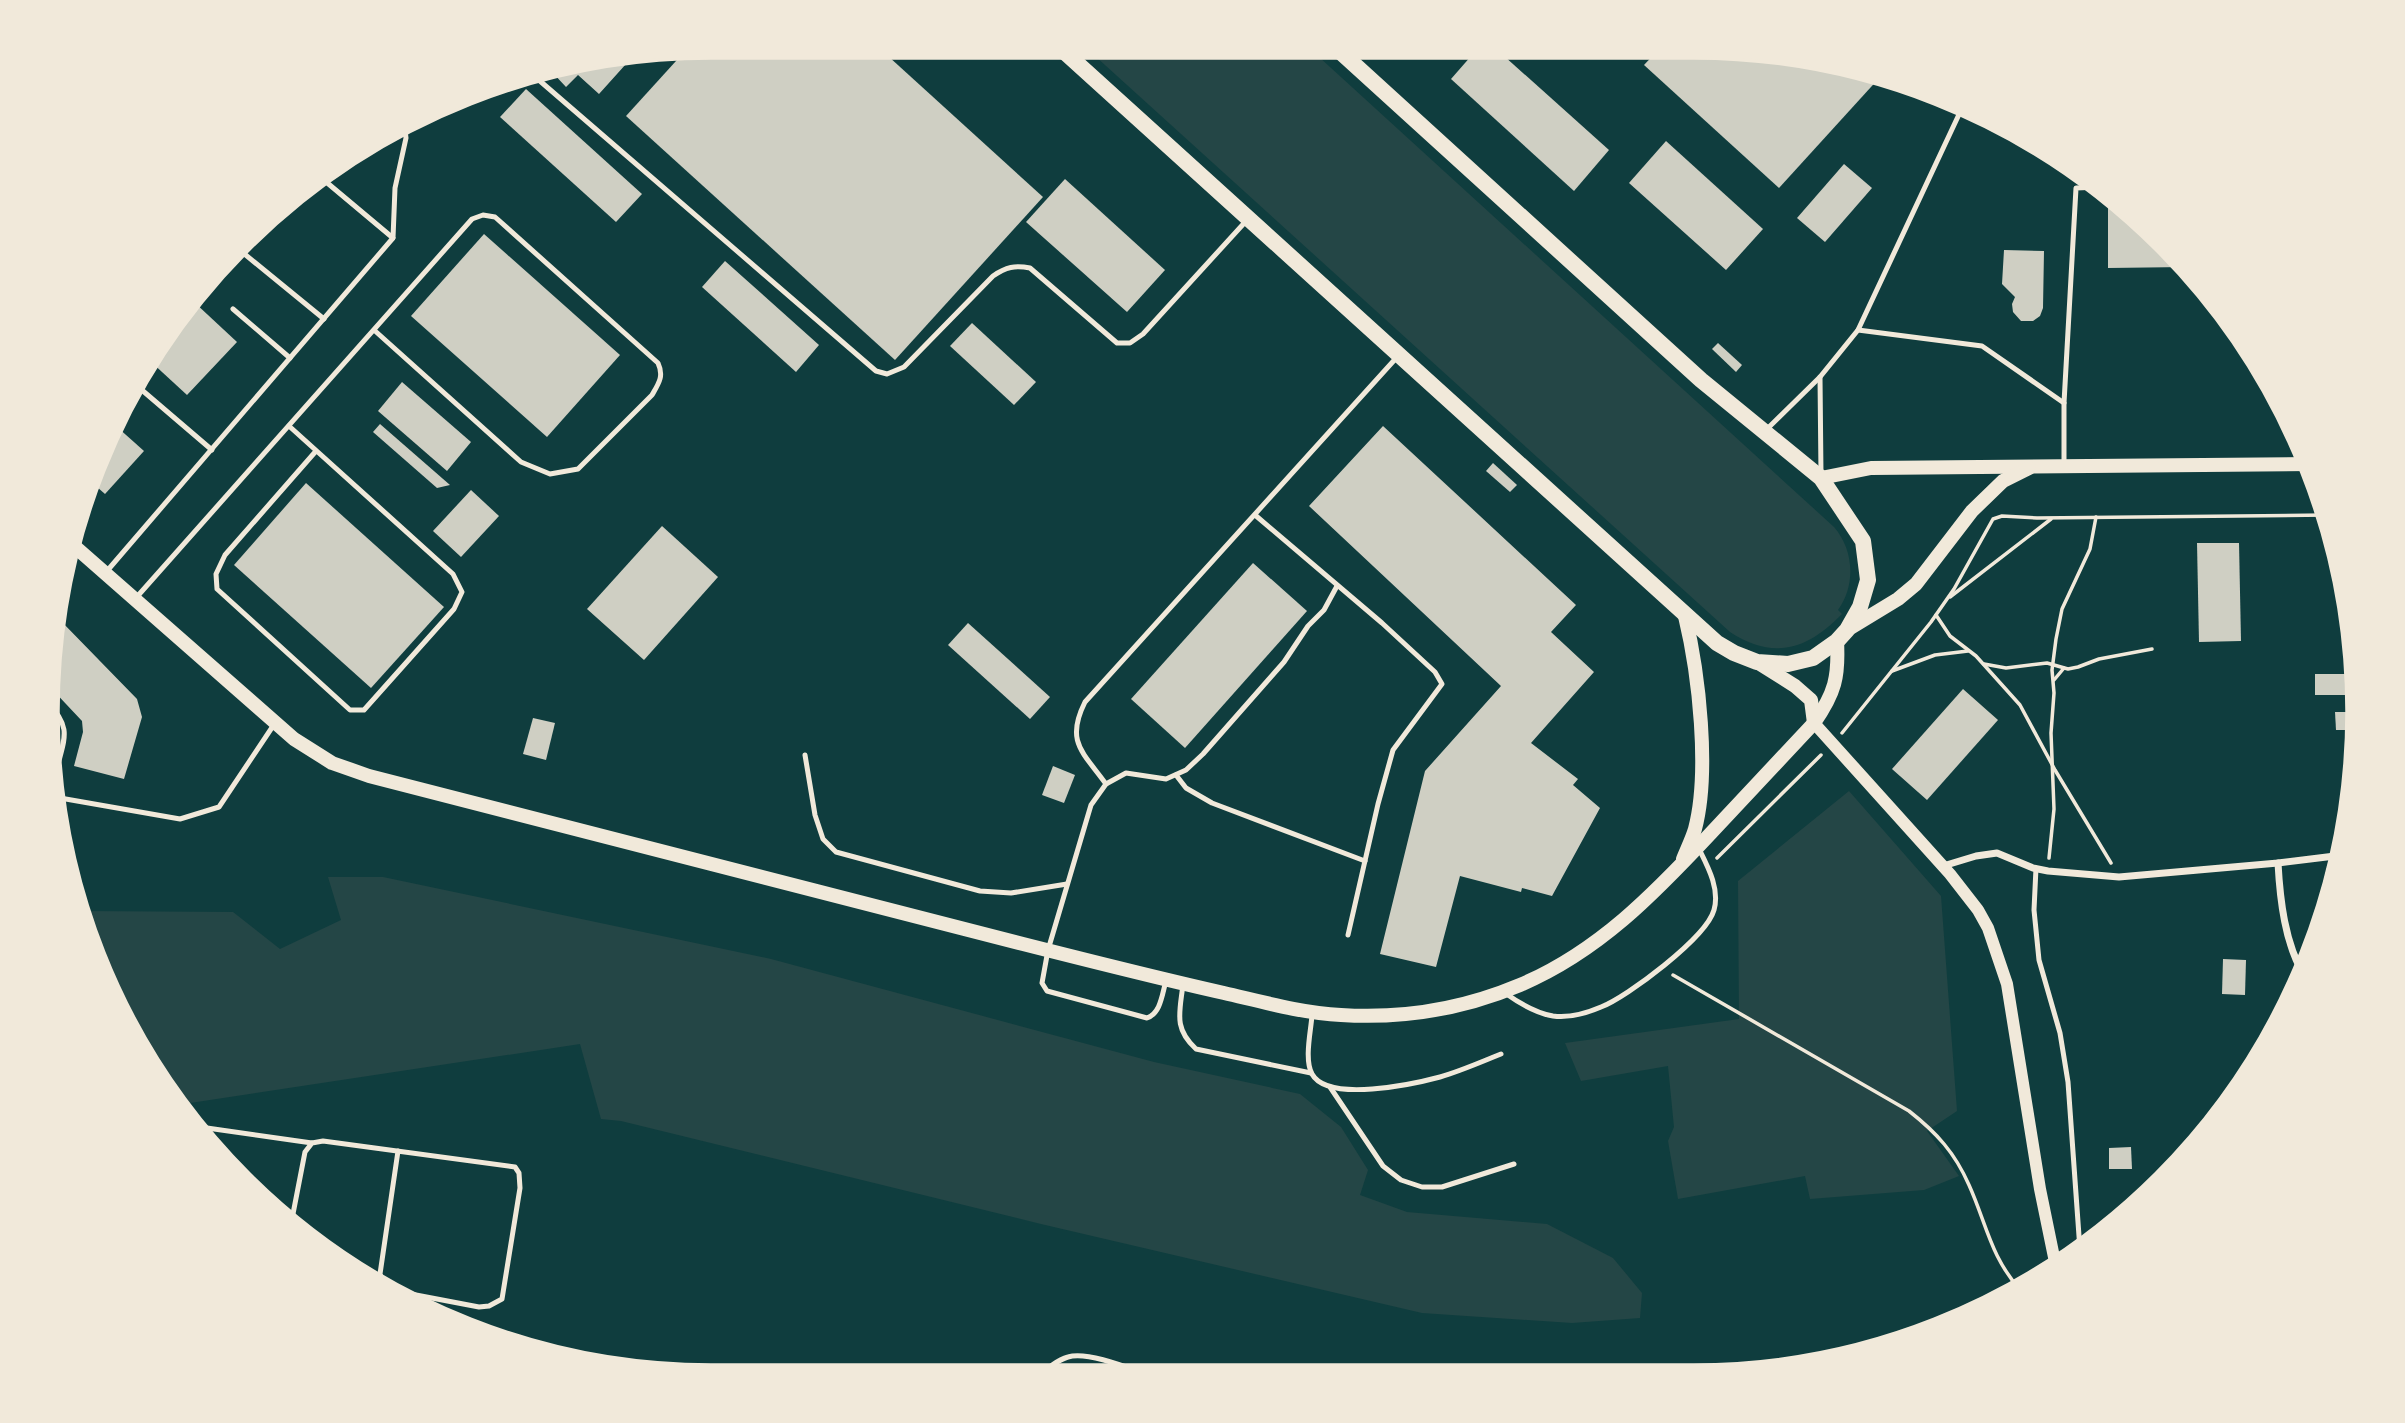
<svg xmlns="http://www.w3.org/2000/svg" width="2405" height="1423" viewBox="0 0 2405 1423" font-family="Montserrat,sans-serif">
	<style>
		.green { fill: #244646 }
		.building { fill: #cfcfc3 }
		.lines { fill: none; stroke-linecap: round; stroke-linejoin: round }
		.path { stroke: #f1e9da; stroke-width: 3.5 }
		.service { stroke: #f1e9da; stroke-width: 5 }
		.minor { stroke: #f1e9da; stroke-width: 7 }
		.tertiary { stroke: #f1e9da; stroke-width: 12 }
		.secondary { stroke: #f1e9da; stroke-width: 14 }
		.primary { stroke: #f1e9da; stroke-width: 16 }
		.rim { fill: none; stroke: #f1e9da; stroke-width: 3.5 }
	</style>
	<rect width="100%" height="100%" fill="#0f3d3e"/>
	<g class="green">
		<path d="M1084,46H1307L1834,527C1854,550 1856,585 1838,610L1842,614C1808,649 1774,661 1730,632Z"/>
		<path d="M1849,791L1941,896L1957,1111L1927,1131L1959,1176L1924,1190L1810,1199L1805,1176L1678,1199L1668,1141L1674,1127L1668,1066L1581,1081L1565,1043L1739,1019L1738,881Z"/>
		<path d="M328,877H383L771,959L1154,1062L1300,1094L1341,1127L1368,1170L1360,1195L1407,1212L1547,1224L1613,1258L1642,1293L1640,1318L1572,1323L1422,1313L1041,1224L621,1121L601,1119L580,1044L177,1105L81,925L78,911L233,912L280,949L341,920Z"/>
	</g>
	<g class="building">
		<path d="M712,46H877L1043,197L895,360L626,116L686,50Z"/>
		<path d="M1479,47H1494L1609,150L1574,191L1451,79Z"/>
		<path d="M1661,47H1737L1881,76L1779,188L1644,65Z"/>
		<path d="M622,60L626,64L599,94L578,75L566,87L552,72Z"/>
		<path d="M526,89L642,194L616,222L500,117Z"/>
		<path d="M1666,141L1763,229L1726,270L1629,183Z"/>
		<path d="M1844,164L1872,188L1825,242L1797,218Z"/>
		<path d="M1065,179L1165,270L1127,312L1026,222Z"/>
		<path d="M2108,194L2165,241L2186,267L2108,268Z"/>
		<path d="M484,234L620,355L547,437L411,316Z"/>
		<path d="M2004,250L2044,251L2043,308L2040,316L2033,321H2021L2013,312L2012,304L2015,297L2002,284Z"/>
		<path d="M725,261L819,345L796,372L702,287Z"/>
		<path d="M194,302L237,342L187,395L149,360L158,341Z"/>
		<path d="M972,323L1036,382L1014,405L950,346Z"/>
		<path d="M1718,343L1742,365L1736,372L1712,349Z"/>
		<path d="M402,382L471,442L447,471L378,411Z"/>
		<path d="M380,424L450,485L437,488L373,432Z"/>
		<path d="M116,426L144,451L105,494L89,480Z"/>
		<path d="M1383,426L1576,605L1551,632L1594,672L1531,743L1578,779L1573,785L1600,808L1552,896L1522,888L1521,892L1460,876L1436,967L1380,954L1425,771L1501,686L1309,506Z"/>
		<path d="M1493,463L1517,485L1510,492L1486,471Z"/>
		<path d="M306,483L444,607L371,688L234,565Z"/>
		<path d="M471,490L499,516L461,557L433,531Z"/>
		<path d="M662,526L718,577L644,660L587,609Z"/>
		<path d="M2197,543H2239L2241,641L2199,642Z"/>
		<path d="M1253,563L1307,611L1185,748L1131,699Z"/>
		<path d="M60,620L137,699L142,717L124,779L74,766L83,732L82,721L50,687Z"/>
		<path d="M968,623L1050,697L1030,719L948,645Z"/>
		<rect x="2315" y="674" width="33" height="21"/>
		<path d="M1963,689L1998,720L1927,800L1892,769Z"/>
		<path d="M2335,712H2353V730H2336Z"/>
		<path d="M533,718L555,723L546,760L523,754Z"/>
		<path d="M1053,766L1075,775L1064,803L1042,795Z"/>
		<path d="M2223,959L2246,960L2245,995L2222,994Z"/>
		<path d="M2300,983L2294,994L2290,1002L2286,986Z"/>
		<path d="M2131,1147L2132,1169H2109V1148Z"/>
	</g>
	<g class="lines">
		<g class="path">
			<path d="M1950,597L2051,519"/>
			<path d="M1936,615L1950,636L1976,656L2020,705L2055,770L2111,863"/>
			<path d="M1984,664L2006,668L2047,663L2068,669L2078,667L2099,659L2152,649"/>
			<path d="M1892,671L1935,655L1968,651"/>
			<path d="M2054,680L2064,668"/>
			<path d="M1842,733L1931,622L1954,589L1993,519L2002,516L2037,518L2327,515"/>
			<path d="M1717,858L1821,755"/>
			<path d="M2049,858L2054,809L2051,733L2054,693L2052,670L2056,639L2062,609L2090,549L2096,517"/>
			<path d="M1673,975L1909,1111C1937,1133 1955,1153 1969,1185C1987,1225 1990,1256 2021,1291"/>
		</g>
		<g class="service">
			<path d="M533,75L876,371L887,374L904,367L993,276C1006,267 1015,265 1030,268L1117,343H1130L1143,334L1247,220"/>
			<path d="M319,176L393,238"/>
			<path d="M242,252L324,319"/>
			<path d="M233,309L290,358"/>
			<path d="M1858,330L1982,346L2064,403"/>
			<path d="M1820,377L1821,475"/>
			<path d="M136,385L212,450"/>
			<path d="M289,426L453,574L462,592L454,609L364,710H350L217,589L216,574L225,555L316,451"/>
			<path d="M1766,430L1820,377L1858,330L1962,108"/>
			<path d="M2064,465V403L2076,188L2100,187"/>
			<path d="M1255,515L1382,623L1435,672L1442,684L1393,750L1378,804L1348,935"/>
			<path d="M107,571L393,238L395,188L406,138L405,130"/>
			<path d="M135,599L472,219L483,215L495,217L658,363C664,376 659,383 652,395L578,469L550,474L521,462L374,330"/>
			<path d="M47,702C74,729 63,740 56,773"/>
			<path d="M805,755L815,815L823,839L836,852L980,891L1011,893L1067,884"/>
			<path d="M1176,775L1186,788L1212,803L1365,861"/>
			<path d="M1106,784C1083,752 1065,742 1085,702L1398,356"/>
			<path d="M60,798L180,819L219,807L275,723"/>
			<path d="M2036,868L2034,910L2039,960L2060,1033L2068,1082L2080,1250"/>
			<path d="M1166,981C1162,994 1161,1013 1147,1018L1047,991L1042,983L1048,950L1091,805L1106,784L1126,773L1166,779L1186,770L1203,754L1284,662L1308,626L1324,610L1337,586"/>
			<path d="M1183,984C1180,1012 1173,1028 1196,1049L1311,1073"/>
			<path d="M1505,993C1519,1003 1535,1013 1553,1016C1568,1018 1587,1013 1601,1007C1627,997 1706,938 1714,910C1720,889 1708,867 1699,849"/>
			<path d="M1312,1015C1311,1031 1304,1059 1312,1074C1328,1103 1414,1084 1440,1077C1461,1071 1481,1062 1501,1054"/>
			<path d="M1330,1087L1383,1166L1401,1180L1422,1187H1442L1514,1164"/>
			<path d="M193,1126L312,1143"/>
			<path d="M292,1219L305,1152L312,1143L323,1141L515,1167L519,1173L520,1188L502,1299L489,1306L479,1307L395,1291"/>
			<path d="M385,1287L380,1274L398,1151"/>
			<path d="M1039,1376C1047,1369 1057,1360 1068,1357C1088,1351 1131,1369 1151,1376"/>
			<path d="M1392,1376L1460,1373"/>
		</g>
		<g class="minor">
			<path d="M2278,863C2280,900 2285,944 2304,975"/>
			<path d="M1943,866L1976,856L1997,853L2033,868L2048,871L2119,877L2278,863L2343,855"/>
		</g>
		<path class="tertiary" d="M1814,723L1950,874L1978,910L1988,928L2007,984L2040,1189L2056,1267"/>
		<g class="secondary">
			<path d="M1821,478L1871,468L2311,464"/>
			<path d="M73,545L294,739L332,763L369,776C587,834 805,890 1023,944C1090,961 1157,978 1224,993C1263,1002 1302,1013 1341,1015C1403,1019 1463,1009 1520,985C1598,952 1654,894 1711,833C1745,797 1779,760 1814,723C1835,693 1839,677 1837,641"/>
			<path d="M1847,630L1898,599L1916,584L1972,511L2003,481L2029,468"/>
			<path d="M1757,662L1795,686L1811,700L1814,723"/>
			<path d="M1683,859C1687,849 1692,839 1695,829C1710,772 1699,674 1685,616"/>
		</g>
		<path class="primary" d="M1058,46L1717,643L1734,653L1757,662L1788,664L1813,658L1837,641L1847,630L1860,607L1868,580L1863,541L1821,478L1701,380L1334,46"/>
	</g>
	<path d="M0 0H2405V1423H0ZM711 58H1694A653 653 0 0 1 2347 711V712A653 653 0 0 1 1694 1365H711A653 653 0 0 1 58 712V711A653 653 0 0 1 711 58Z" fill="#f1e9da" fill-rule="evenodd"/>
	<path class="rim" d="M711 58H1694A653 653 0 0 1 2347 711V712A653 653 0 0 1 1694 1365H711A653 653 0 0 1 58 712V711A653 653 0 0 1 711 58Z"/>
</svg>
